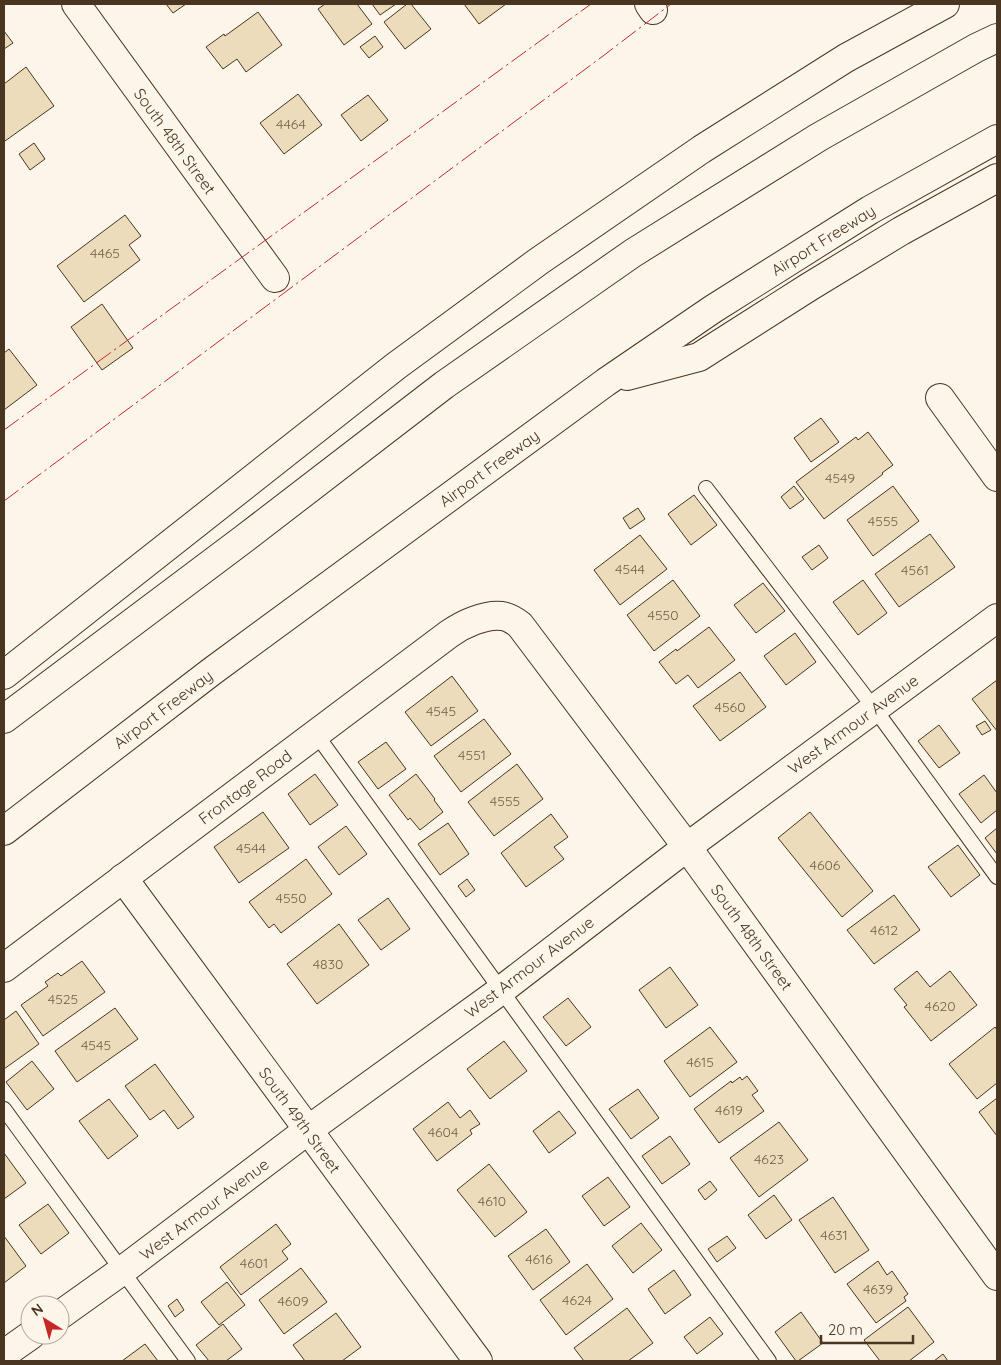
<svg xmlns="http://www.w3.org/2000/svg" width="1001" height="1365" viewBox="0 0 1001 1365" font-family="Quicksand,sans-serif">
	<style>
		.building { fill: #ecdcbc; stroke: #4a3520 }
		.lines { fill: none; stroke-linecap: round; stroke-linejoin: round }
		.service-casing { stroke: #4a3520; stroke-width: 16 }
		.minor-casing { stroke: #4a3520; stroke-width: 30 }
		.motorway-casing { stroke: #4a3520; stroke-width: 30 }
		.service { stroke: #fbf6e9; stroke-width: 14 }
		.minor { stroke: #fbf6e9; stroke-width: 28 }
		.motorway { stroke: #fbf6e9; stroke-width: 28 }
		.power { stroke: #c62828; stroke-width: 1; stroke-dasharray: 18 4 2.5 4; stroke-linecap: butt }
		.labels { text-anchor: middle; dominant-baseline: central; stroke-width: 4; stroke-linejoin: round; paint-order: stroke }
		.number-label { font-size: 14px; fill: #725f47 }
		.street-label { font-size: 16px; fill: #4a3520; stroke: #fbf6e9 }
	</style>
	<rect width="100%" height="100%" fill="#fbf6e9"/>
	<g class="building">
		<path d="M166,4H186L173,13Z"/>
		<path d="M325,4H357L372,24L344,45L318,9Z"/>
		<path d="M372,4H396L380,15Z"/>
		<path d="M407,4H411L431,29L405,49L384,22Z"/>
		<path d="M464,4H506L479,24Z"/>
		<path d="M258,12L282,45L246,72L237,59L223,69L206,47L224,34L225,36Z"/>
		<path d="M4,31L13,43L4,49Z"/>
		<path d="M375,36L383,47L369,58L360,47Z"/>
		<path d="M26,67L54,106L5,141L4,139V84Z"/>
		<path d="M298,94L322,125L284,154L260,123Z"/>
		<path d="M368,95L388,120L361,141L341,115Z"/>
		<path d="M34,143L45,159L30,170L19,154Z"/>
		<path d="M125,215L141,236L129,245L140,260L84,302L57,266Z"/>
		<path d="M102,304L133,348L102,370L71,327Z"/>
		<path d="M9,349L37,385L4,410V353Z"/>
		<path d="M821,418L839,442L811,462L794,438Z"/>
		<path d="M868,432L893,465L882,473L883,474L824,519L796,482L856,437L858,440Z"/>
		<path d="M794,486L804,499L790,509L781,497Z"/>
		<path d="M893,486L919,521L873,556L847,520Z"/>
		<path d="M694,495L717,525L691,545L668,514Z"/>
		<path d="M638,508L645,519L630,529L623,518Z"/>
		<path d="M930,534L955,567L899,607L875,574Z"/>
		<path d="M640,535L667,569L620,605L594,570Z"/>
		<path d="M819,545L828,558L812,570L802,557Z"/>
		<path d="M673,580L700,616L654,651L627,615Z"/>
		<path d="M863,580L887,613L858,635L833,602Z"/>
		<path d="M763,583L785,611L756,633L734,605Z"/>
		<path d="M709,627L735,660L698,688L688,675L676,684L659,662L676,649L677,651Z"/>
		<path d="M795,633L816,662L786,685L764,656Z"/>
		<path d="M740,672L766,707L720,741L693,706Z"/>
		<path d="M452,676L478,711L431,746L405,712Z"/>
		<path d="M997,680V731L972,699Z"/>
		<path d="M484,719L511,754L461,792L434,756Z"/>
		<path d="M985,721L991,730L982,735L976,726Z"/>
		<path d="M939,725L960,753L939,768L918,741Z"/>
		<path d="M386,742L406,769L378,789L358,762Z"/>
		<path d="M517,764L543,799L494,836L468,802Z"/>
		<path d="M315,774L338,805L310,825L288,794Z"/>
		<path d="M416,774L435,799L434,800L443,812L420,830L410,818L408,820L389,795Z"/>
		<path d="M984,775L997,793V810L981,823L959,794Z"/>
		<path d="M263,812L289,848L239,883L214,847Z"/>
		<path d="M810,812L873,891L842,917L778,838Z"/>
		<path d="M551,814L568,837L554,847L564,859L526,887L501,853Z"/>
		<path d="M448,823L469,854L440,875L418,844Z"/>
		<path d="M346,826L367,854L339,875L318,847Z"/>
		<path d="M997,828V854L985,838Z"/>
		<path d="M958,845L980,875L951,897L928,867Z"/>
		<path d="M306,859L332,894L281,933L274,924L269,928L249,902Z"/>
		<path d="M467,879L475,890L466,897L458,886Z"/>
		<path d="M894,895L920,930L874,964L847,930Z"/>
		<path d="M388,898L410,929L381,950L358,920Z"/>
		<path d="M339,924L369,965L317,1004L287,964Z"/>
		<path d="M82,961L105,992L43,1036L21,1005L48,986L45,982L58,973L61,976Z"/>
		<path d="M670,967L698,1005L666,1028L639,990Z"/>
		<path d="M917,971L930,987L950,971L977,1005L931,1041L904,1007L907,1005L894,989Z"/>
		<path d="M568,998L591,1027L566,1046L543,1017Z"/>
		<path d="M115,1008L138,1039L77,1082L55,1051Z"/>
		<path d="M16,1011L39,1044L4,1069V1020Z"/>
		<path d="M710,1027L737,1062L690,1097L664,1061Z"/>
		<path d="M995,1027L997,1030V1083L977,1099L949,1064Z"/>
		<path d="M504,1041L527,1071L490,1099L467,1069Z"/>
		<path d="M32,1061L54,1089L27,1110L6,1082Z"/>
		<path d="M155,1064L194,1117L178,1129L164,1110L150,1120L125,1086Z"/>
		<path d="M747,1076L758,1091L752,1095L764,1111L719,1143L694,1109L731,1081L732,1083L740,1077L742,1080Z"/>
		<path d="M638,1089L659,1118L631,1139L609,1109Z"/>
		<path d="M997,1098V1136L979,1112Z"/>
		<path d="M109,1099L138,1136L108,1159L79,1121Z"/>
		<path d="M448,1102L460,1118L470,1110L480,1124L470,1130L472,1134L437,1161L413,1129Z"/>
		<path d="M559,1111L576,1133L549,1153L533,1131Z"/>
		<path d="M779,1122L808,1160L759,1197L730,1158Z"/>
		<path d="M670,1136L690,1164L662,1184L642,1156Z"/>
		<path d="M4,1153L26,1183L4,1199Z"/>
		<path d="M489,1164L527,1212L495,1237L457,1190Z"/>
		<path d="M608,1177L630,1207L604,1226L582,1196Z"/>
		<path d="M710,1181L717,1190L705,1200L698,1190Z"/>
		<path d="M774,1195L792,1220L766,1239L748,1215Z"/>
		<path d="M833,1197L869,1250L835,1273L799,1220Z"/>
		<path d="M48,1204L69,1233L41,1254L19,1225Z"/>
		<path d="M641,1223L662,1250L633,1273L612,1246Z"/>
		<path d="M276,1224L291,1244L282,1251L288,1259L241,1295L220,1267Z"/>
		<path d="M546,1229L570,1262L533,1290L508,1256Z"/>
		<path d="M4,1236L26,1266L4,1283Z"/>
		<path d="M727,1236L736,1248L717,1262L708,1249Z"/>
		<path d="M878,1261L887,1275L892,1271L908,1294L904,1297L906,1301L876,1323L847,1284Z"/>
		<path d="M587,1264L613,1299L566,1335L540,1300Z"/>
		<path d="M301,1268L327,1302L284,1334L259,1300Z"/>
		<path d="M674,1270L691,1295L665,1314L648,1289Z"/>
		<path d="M227,1282L245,1305L219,1325L201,1302Z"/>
		<path d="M177,1299L184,1310L175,1317L168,1306Z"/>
		<path d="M908,1307L934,1342L909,1361H880L864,1340Z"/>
		<path d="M627,1308L653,1343L628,1361H584L574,1348Z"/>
		<path d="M801,1312L823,1343L798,1361H796L775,1332Z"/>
		<path d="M336,1313L361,1347L342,1361H305L293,1345Z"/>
		<path d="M710,1317L723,1334L697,1354L684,1337Z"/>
		<path d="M223,1324L242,1349L226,1361H209L196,1345Z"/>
		<path d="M145,1344L158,1361H122Z"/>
		<path d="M943,1354L948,1361H934Z"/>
	</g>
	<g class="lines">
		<g class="service-casing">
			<g id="service">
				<path d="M706,488L874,708L997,877"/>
				<path d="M316,734L769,1361"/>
				<path d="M4,1109L188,1361"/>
			</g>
		</g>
		<g class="minor-casing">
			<g id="minor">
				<path d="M76,4L275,278"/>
				<path d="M649,4L653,10"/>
				<path d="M940,398L997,477"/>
				<path d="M123,878L478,1361"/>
				<path d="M4,968L449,634C463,624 485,614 502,616C509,617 515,621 520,625L687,847L997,1276"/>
				<path d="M60,1315L123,1270L308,1130L500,991L687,847L997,618"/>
				<path d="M4,1354L31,1335"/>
			</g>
		</g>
		<g class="motorway-casing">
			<g id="motorway">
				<path d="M627,376L699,357L809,287L901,231L997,178"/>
				<path d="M4,675L396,366L539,261L702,149L846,58L945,4"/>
				<path d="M4,719L245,538L444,385L633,253L819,137L976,48L997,38"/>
				<path d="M4,831L211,672L606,382L713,309L870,210L997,139"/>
			</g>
		</g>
		<use href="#service" class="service"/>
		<use href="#minor" class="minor"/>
		<use href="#motorway" class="motorway"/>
		<g class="power">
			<path d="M4,430L591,4"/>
			<path d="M4,501L603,56L671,4"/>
		</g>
	</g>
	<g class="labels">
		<g class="number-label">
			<text x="291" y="124">4464</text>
			<text x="105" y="253">4465</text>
			<text x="840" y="478">4549</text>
			<text x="883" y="521">4555</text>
			<text x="630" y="569">4544</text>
			<text x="915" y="570">4561</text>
			<text x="663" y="615">4550</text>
			<text x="730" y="707">4560</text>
			<text x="441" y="711">4545</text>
			<text x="472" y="755">4551</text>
			<text x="505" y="801">4555</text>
			<text x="251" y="848">4544</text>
			<text x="825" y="865">4606</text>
			<text x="291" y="898">4550</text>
			<text x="884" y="930">4612</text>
			<text x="328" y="964">4830</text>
			<text x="63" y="999">4525</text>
			<text x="940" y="1006">4620</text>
			<text x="96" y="1045">4545</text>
			<text x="700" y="1062">4615</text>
			<text x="729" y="1110">4619</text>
			<text x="443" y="1132">4604</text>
			<text x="769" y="1159">4623</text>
			<text x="492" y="1201">4610</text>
			<text x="834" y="1235">4631</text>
			<text x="539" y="1259">4616</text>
			<text x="254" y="1263">4601</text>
			<text x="878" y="1289">4639</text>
			<text x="577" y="1300">4624</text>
			<text x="293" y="1301">4609</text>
		</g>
		<g class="street-label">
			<text transform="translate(175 141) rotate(54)">South 48th Street</text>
			<text transform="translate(823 240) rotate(-32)">Airport Freeway</text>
			<text transform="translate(489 468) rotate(-36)">Airport Freeway</text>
			<text transform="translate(163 709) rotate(-37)">Airport Freeway</text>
			<text transform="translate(853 724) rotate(-36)">West Armour Avenue</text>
			<text transform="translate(245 787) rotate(-37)">Frontage Road</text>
			<text transform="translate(752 937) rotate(54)">South 48th Street</text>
			<text transform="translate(529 967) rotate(-37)">West Armour Avenue</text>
			<text transform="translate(300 1120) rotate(54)">South 49th Street</text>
			<text transform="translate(204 1209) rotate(-37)">West Armour Avenue</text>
		</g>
	</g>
	<rect width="1001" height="1365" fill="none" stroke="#4a3520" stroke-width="10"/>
	<g transform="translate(45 1320) rotate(323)"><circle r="24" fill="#fbf6e9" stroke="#b4a999"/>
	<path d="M0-4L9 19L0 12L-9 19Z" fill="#c62828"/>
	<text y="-8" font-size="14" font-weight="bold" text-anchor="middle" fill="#4a3520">N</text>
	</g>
	<path d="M821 1335v8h92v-8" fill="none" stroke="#4a3520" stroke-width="2.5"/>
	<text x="828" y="1335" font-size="15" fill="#4a3520" stroke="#fbf6e9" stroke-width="4" paint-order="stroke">20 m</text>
</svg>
